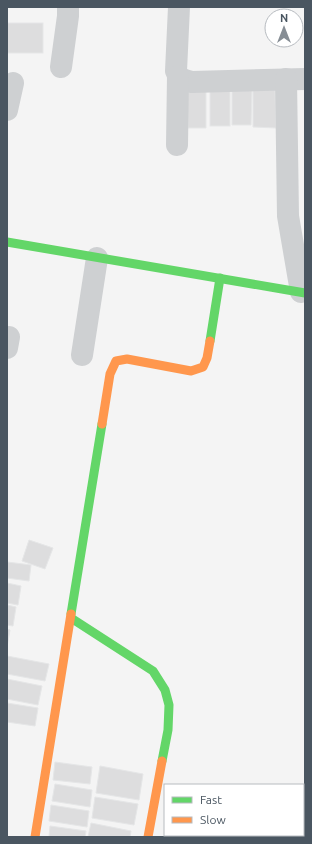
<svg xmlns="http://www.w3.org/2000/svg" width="312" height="844" viewBox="0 0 312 844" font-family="Ubuntu,sans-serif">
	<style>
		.building { fill: #ddddde; stroke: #e5e6e7 }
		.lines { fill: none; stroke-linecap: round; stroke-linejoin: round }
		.street { stroke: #ced0d2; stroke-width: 22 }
		.fast { stroke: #63d668; stroke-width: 9 }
		.slow { stroke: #ff974d; stroke-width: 9 }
	</style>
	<rect width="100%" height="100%" fill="#f4f4f4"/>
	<g class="building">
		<rect x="7" y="23" width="36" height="30"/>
		<path d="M232,88L252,89L251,125H232Z"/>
		<rect x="210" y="89" width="20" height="37"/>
		<path d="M187,90H206V128H188Z"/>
		<path d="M253,90H275L276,128L253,127Z"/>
		<path d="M29,540L53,548L45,569L22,561Z"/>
		<path d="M7,562L31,565L29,581L7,578Z"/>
		<path d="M7,583L21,586L18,605L7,603Z"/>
		<path d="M7,605L16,607L13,626L7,625Z"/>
		<path d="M7,629L10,630L7,647Z"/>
		<path d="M7,656L49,664L45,681L7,674Z"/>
		<path d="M7,679L42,686L38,705L7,699Z"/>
		<path d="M7,703L38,708L35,726L7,722Z"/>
		<path d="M55,762L92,767L90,784L53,780Z"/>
		<path d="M100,766L143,774L139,800L96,793Z"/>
		<path d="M55,784L92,790L90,807L52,801Z"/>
		<path d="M95,797L138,804L134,825L92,818Z"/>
		<path d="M51,805L89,811L87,827L49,821Z"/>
		<path d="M91,823L131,831L130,837H88Z"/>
		<path d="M50,826L86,831L85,837H49Z"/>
	</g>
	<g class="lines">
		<g class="street">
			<path d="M179,7L176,71C179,79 184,80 192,82L305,79"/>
			<path d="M61,67L68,16V7"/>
			<path d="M286,79L288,216L301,292"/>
			<path d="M7,110L13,83"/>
			<path d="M177,145L178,76"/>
			<path d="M7,348L9,337"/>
			<path d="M82,355L97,258"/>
		</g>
		<g class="fast">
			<path d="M7,242L305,293"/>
			<path d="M210,341L220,278"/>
			<path d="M71,614L102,424"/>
			<path d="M71,618L153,671L165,690L169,705L168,730L162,761"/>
		</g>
		<g class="slow">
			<path d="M102,424L110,374L116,361L127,359L191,371L203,367L207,358L210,341"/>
			<path d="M35,837L71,614"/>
			<path d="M148,837L162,761"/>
		</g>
	</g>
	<rect width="312" height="844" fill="none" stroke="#4a5661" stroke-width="16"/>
	<rect x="164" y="784" width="140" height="52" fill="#ffffff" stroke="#b7bbc0"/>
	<rect x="172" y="797" width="20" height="6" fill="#63d668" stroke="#b7bbc0"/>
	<text x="200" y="804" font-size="12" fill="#4a5661">Fast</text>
	<rect x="172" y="817" width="20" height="6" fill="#ff974d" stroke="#b7bbc0"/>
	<text x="200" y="824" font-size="12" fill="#4a5661">Slow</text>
	<g transform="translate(284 28)"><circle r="19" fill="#ffffff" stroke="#b7bbc0"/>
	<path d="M0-3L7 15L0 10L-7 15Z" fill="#868d94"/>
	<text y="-6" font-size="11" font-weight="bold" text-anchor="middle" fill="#4a5661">N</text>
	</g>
</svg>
